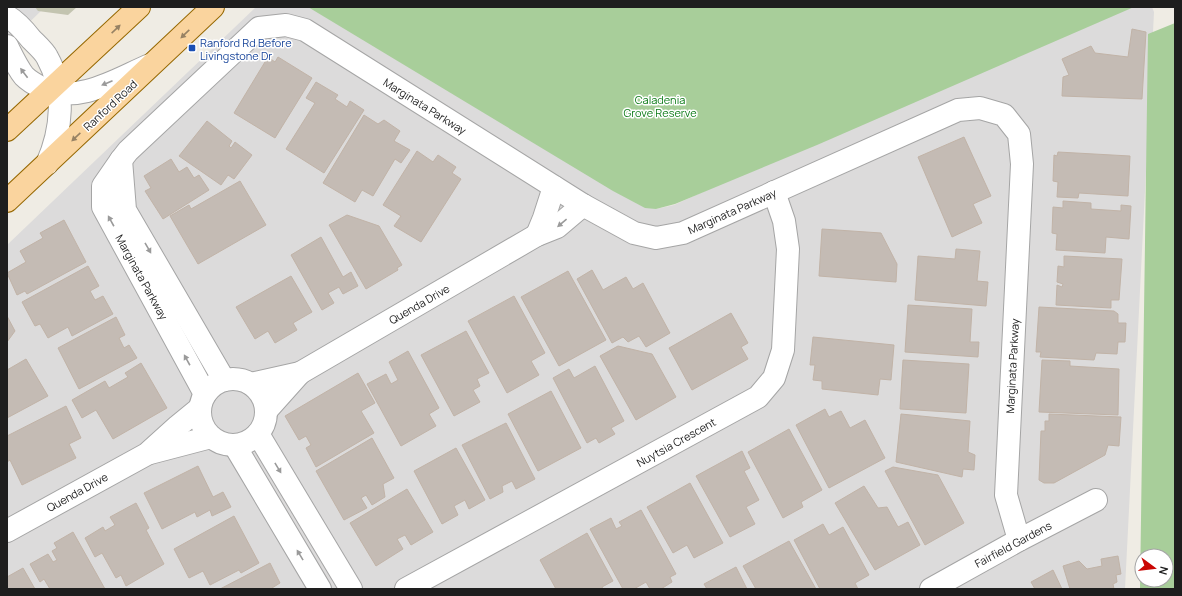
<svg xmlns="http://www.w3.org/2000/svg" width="1182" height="596" viewBox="0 0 1182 596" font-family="Manrope,sans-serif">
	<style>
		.residential { fill: #dcdbdb }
		.construction { fill: #c3c4b0 }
		.forest { fill: #a8ce9a; fill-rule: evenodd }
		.building { fill: #c4bbb4; stroke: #c1b3a7 }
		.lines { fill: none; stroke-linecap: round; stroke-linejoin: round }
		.street-casing { stroke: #a5a5a5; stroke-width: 24 }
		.primary-casing { stroke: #966802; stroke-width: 24 }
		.street { stroke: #fff; stroke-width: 22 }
		.primary { stroke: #fad49e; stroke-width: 22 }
		.oneway { fill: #978264 }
		.oneway2 { fill: #9a9a9a }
		.transit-dot { fill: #1a4fb4; stroke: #fff; stroke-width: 1.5 }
		.labels { text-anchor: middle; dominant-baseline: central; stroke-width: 3; stroke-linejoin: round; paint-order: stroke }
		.transit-label { font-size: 11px; fill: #164399; stroke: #fff; text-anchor: start }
		.park-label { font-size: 11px; fill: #0d7c18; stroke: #fff }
		.street-label { font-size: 11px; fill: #1e1e1e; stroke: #fff }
	</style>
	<rect width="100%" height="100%" fill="#efece4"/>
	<g class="residential">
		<path d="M7,7H45L7,44Z"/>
		<path d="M256,7H353L656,209L674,205L1111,7H1152L1154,12L1125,589H7V245Z"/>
	</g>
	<path class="construction" d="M35,7H77L68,15L38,11Z"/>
	<g class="forest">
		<path d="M308,7H1134L817,145L675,204L656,209L645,208L613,191Z"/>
		<path d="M1175,23V589H1140L1148,34ZM1142,556H1166V580H1142Z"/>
	</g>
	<g class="building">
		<path d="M1132,29L1146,32L1142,99L1062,96L1063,77L1069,75L1062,59L1091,46L1095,53L1128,57Z"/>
		<path d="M268,57L275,62L278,57L312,78L275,138L234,113Z"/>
		<path d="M316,82L338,95L335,99L347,107L350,101L364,110L324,173L286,149L315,103L306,98Z"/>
		<path d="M364,115L378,124L384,120L400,131L394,141L410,150L401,163L395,159L373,196L362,190L355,202L323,183Z"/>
		<path d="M207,121L232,141L229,146L231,148L235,142L252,155L234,179L228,175L221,185L179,156Z"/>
		<path d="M964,137L991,196L973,204L982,223L952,237L918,157Z"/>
		<path d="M417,151L433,162L438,155L456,167L452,173L461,179L421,242L394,226L401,216L383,205Z"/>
		<path d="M1058,152L1130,156L1128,196L1079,193L1078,198L1057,197L1058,182L1053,181L1054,155L1057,156Z"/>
		<path d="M171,159L179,172L187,167L194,178L199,175L209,190L163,219L145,191L151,188L144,176Z"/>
		<path d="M240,181L266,225L198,264L170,216L189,205L191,209Z"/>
		<path d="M1063,201L1091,203V209L1121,211V205L1131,206L1129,239L1106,237L1105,253L1056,250L1057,234L1052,233L1053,207L1063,208Z"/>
		<path d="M347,215L379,226L402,265L397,268L398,270L366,289L329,225Z"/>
		<path d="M64,220L86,262L27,294L25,291L17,295L7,273L26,262L20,251L43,238L40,233Z"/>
		<path d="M822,229L881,233L897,264L896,282L819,276Z"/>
		<path d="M321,237L343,277L351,272L358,286L343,294L339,287L328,293L334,303L322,310L291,255Z"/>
		<path d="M956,249L980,251L977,281L988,282L986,306L915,300L918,256L955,259Z"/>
		<path d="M1064,256L1122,259L1119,300H1111V308L1056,305L1057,285L1062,287L1063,284L1057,282L1058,266L1064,267Z"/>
		<path d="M88,266L99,286L90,291L95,300L103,296L113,314L72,336L68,327L48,338L40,324L35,326L22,302Z"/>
		<path d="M592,270L603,290L626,277L633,289L643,283L670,333L646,347L639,336L628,342L623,337L612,343L577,279Z"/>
		<path d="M568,271L606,340L559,366L521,297Z"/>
		<path d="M291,276L312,312L293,323L297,330L275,343L268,331L255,339L236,307Z"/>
		<path d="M514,296L545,353L531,361L539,375L507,393L468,321Z"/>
		<path d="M908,305L972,309L970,342H979L978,357L905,352Z"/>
		<path d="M1039,307L1114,311L1118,314V323H1126L1125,342H1118L1117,354L1096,353L1094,360L1040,357L1041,352H1036Z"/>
		<path d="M731,313L748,343L741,347L748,359L692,390L669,348Z"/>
		<path d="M7,316L15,331L7,342Z"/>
		<path d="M116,317L125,335L119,338L124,348L129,345L137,358L79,389L58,348Z"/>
		<path d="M466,331L489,373L477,379L480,386L473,390L480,402L454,416L421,355Z"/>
		<path d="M813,337L894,345L891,380L880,379L878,395L822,389V381L813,380L815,365H810Z"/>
		<path d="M618,346L652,354L676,397L636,420L600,356Z"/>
		<path d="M408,351L439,408L429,414L436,426L401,446L367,384L386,374L391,384L398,380L389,362Z"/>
		<path d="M26,359L48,396L7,418V370Z"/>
		<path d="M903,360L969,364L966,413L900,409Z"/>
		<path d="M1042,360L1070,361V366L1119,369L1118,415L1039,412Z"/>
		<path d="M141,363L167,408L113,439L96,410L82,418L72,400L105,381L109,388L128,377L125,373Z"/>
		<path d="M595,366L624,421L611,428L615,434L599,443L596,438L587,443L553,378L569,369L574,378Z"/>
		<path d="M358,373L375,403L361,411L374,433L316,467L306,448L311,445L306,436L299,440L285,416Z"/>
		<path d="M551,391L581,448L538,471L508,414Z"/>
		<path d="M66,406L81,438L69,444L76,458L22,485L10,460L7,462V436Z"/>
		<path d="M825,409L829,417L841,411L850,428L865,420L885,458L829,488L796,425Z"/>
		<path d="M901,414L970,421L968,452L975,455L974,470L963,469L962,477L896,462Z"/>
		<path d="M1049,414L1121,417L1119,446L1108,445L1105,455L1054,483H1044L1039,480L1041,431H1045V421H1049Z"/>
		<path d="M506,423L535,479L516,489L512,481L502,486L503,492L490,499L462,445Z"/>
		<path d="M789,429L822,490L801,502L803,507L783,518L748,452Z"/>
		<path d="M372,438L394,478L383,484L385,497L372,505L366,495L361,498L367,508L344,520L316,471Z"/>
		<path d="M456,448L485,500L469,509L465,500L454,506L458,515L442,524L414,471Z"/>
		<path d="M742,451L750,468L744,471L759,500L746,507L755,524L730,537L696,476Z"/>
		<path d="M198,466L213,497L223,492L231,507L212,516L210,510L197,517L195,512L162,529L144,493Z"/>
		<path d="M893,467L938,475L964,523L925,545L885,471Z"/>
		<path d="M690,483L723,543L694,558L687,545L673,553L647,507Z"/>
		<path d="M864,486L878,508L887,507L898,527L908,522L920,545L875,570L835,503Z"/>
		<path d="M407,489L433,532L411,545L405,535L397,539L403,549L376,566L350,523Z"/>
		<path d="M136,503L149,528L146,530L164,564L126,586L121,575L116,578L102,553L95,557L85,538L103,527L105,531L115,525L110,517Z"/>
		<path d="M641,510L676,574L670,577L672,582L661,589H650L646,582L634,589H623L590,529L611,518L616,529L622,526L619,522Z"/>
		<path d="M234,516L259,563L241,573L239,570L210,585L203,571L189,578L174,549Z"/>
		<path d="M823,524L829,535L843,527L869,575L855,583L858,589H820L794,540Z"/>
		<path d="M73,532L105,589H50L44,579L40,582L30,564L48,554L53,562L57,560L52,551L57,548L54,543Z"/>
		<path d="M587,533L613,581L602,587L603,589H556L540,560Z"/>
		<path d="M789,541L816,589H756L743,566Z"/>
		<path d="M1118,556L1121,574L1116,575L1117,582L1113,584L1114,589H1070L1063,566L1079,561L1087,569L1102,566L1101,559Z"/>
		<path d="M270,563L280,583L272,588V589H220Z"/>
		<path d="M736,567L747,589H707L704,584Z"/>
		<path d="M23,568L35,589H7V577Z"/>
		<path d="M1053,570L1062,589H1035L1031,582Z"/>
	</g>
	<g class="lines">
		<g class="street-casing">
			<g id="street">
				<path d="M7,16C17,22 24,30 31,39C37,45 44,51 47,57C66,91 62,130 47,164"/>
				<path d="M7,46C12,56 17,67 24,76C29,81 36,85 42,88C78,105 117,79 150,65"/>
				<path d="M121,160L125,210L224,380"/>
				<path d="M537,235L544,218L554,187"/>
				<circle cx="233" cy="412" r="33"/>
				<path d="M251,384L300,373"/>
				<path d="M205,394L103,207V186L121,160L128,151L259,28L286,25L305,30L583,205L634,233L656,238L683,233L958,110L980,108L1004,115L1019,134L1022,164L1006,495L1019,540"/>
				<path d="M266,411L300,373L537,235L557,227L583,205"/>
				<path d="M258,434L351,589"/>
				<path d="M235,446L320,589"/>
				<path d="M150,453L211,437"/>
				<path d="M7,531L147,454L178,426L200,408"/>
				<path d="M406,589L758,397L774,378L783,350L788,249L784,221L774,192"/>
				<path d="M931,589L1019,540L1096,500"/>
			</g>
		</g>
		<g class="primary-casing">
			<g id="primary">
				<path d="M7,130L139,7"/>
				<path d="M7,201L213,7"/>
			</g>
		</g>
		<use href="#street" class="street"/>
		<use href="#primary" class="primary"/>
	</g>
	<defs><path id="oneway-solid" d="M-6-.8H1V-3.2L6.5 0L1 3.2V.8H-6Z"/></defs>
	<g class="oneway">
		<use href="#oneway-solid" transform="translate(116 29) rotate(-43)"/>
		<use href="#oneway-solid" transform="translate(185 34) rotate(136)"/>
		<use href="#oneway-solid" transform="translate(76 137) rotate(137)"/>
	</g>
	<g class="oneway2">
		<use href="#oneway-solid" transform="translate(24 73) rotate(-127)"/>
		<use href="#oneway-solid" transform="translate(107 83) rotate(157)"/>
		<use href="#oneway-solid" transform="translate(111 221) rotate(-119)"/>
		<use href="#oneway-solid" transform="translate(562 223) rotate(140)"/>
		<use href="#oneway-solid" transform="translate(148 248) rotate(60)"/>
		<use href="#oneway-solid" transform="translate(187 360) rotate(-119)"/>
		<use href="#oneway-solid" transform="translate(278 468) rotate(59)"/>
		<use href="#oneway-solid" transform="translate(300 555) rotate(-121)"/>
	</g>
	<rect class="transit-dot" x="188" y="44" width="8" height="8" rx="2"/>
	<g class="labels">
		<g class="transit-label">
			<text x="200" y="42">Ranford Rd Before<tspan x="200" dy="13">Livingstone Dr</tspan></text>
		</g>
		<g class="park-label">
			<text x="660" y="99">Caladenia<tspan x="660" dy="13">Grove Reserve</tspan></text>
		</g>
		<g class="street-label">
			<text transform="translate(110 105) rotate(-43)">Ranford Road</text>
			<text transform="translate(425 106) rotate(32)">Marginata Parkway</text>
			<text transform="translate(732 211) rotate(-24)">Marginata Parkway</text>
			<text transform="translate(142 277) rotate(61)">Marginata Parkway</text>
			<text transform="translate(419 304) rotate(-30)">Quenda Drive</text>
			<text transform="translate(1012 366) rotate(-87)">Marginata Parkway</text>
			<text transform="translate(676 442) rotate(-29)">Nuytsia Crescent</text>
			<text transform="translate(77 492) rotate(-29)">Quenda Drive</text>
			<text transform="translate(1013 544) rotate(-28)">Fairfield Gardens</text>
		</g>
	</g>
	<rect width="1182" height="596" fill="none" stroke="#1e1e1e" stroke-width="16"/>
	<g transform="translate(1154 568) rotate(105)"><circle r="19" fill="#ffffff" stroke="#a5a5a5"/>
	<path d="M0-3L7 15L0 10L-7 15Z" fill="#ca0603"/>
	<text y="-6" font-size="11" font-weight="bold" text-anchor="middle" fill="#1e1e1e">N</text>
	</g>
</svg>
